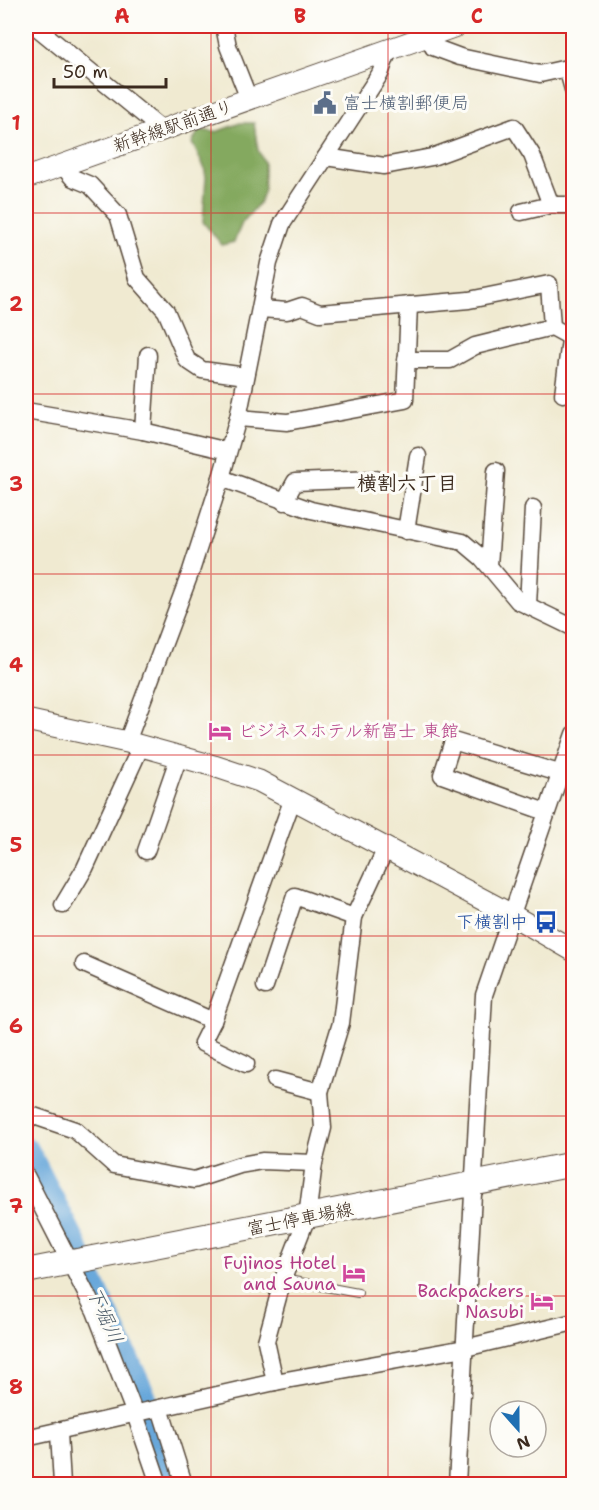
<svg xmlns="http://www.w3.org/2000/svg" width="599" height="1510" viewBox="0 0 599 1510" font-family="'Shantell Sans','Klee One',sans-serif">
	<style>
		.forest { fill: #84a95e; stroke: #606a3e; stroke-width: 1.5 }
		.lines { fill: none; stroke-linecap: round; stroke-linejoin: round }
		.river { stroke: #67a7da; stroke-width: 27 }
		.service-casing { stroke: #564739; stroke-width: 10 }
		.minor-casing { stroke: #564739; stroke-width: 19 }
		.tertiary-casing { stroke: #564739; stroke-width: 23 }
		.secondary-casing { stroke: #564739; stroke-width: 26 }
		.service { stroke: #fff; stroke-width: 8 }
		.minor { stroke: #fff; stroke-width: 16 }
		.tertiary { stroke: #fff; stroke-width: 21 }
		.secondary { stroke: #fff; stroke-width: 24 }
		.grid { fill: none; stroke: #d62828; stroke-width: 1.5; stroke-opacity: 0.55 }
		.labels { text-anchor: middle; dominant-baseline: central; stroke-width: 6; stroke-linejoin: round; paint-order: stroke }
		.service-label { font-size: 18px; fill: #4e5e75; stroke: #fdfcf7; text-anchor: start }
		.street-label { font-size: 18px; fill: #3b2a1e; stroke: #fdfcf7 }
		.hotel-label { font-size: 18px; fill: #b23c85; stroke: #fdfcf7; text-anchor: end }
		.transit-label { font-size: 18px; fill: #164399; stroke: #fdfcf7; text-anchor: end }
		.neighbourhood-label { font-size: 20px; font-weight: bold; fill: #3b2a1e; stroke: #fdfcf7 }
		.water-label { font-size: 20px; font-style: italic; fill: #4d5c69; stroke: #fdfcf7 }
		.neatline { fill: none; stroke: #d62828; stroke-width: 2 }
		.grid-label { font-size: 20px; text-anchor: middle; font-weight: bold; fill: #d62828 }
	</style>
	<rect width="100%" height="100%" fill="#fdfcf7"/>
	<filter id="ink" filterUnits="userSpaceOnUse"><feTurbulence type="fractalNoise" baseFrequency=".0167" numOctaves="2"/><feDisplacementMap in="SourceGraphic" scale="12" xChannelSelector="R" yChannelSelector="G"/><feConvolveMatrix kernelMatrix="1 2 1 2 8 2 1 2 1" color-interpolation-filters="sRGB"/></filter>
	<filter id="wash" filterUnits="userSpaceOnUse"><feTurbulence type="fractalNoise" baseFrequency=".008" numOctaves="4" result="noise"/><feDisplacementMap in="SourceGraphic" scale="24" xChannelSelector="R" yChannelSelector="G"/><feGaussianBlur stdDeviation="1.35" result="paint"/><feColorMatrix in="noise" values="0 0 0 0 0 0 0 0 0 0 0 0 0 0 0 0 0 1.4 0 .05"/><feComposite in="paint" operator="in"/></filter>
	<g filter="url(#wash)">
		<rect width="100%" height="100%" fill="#f0ead1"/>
		<path class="forest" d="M240,123H254L258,150L264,162V190L260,202L242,223L234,242L222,245L203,222L206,177L204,167L192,143L199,130L216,132Z"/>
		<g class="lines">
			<path class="river" d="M26,1151L70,1237L147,1406L171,1484"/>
		</g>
	</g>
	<g filter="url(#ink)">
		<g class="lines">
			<g class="service-casing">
				<path id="service" d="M283,1279L358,1293"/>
			</g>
			<g class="minor-casing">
				<g id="minor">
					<path d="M35,26L161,129"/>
					<path d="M224,26L228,46L249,99"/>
					<path d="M429,35L433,47L460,57L540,74L567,68L574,62"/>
					<path d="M567,68L574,93"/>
					<path d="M326,157L384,166L432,157L514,127L532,155L551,205"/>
					<path d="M62,165L73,178L90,185L118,215L137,278L166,311L187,360L202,370L246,376"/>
					<path d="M521,212L551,205H574"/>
					<path d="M261,309L287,311L302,306L320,313L469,300L549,284L552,327"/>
					<path d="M406,360H450L475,346L552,327L574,339"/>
					<path d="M563,394L570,340"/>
					<path d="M26,411L143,431L228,451"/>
					<path d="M238,418L287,422L405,400L409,305"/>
					<path d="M143,431L148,355"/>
					<path d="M221,478L311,510L463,542L482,558L518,601L574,628"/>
					<path d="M284,502L295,482L376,479"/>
					<path d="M406,531L418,456"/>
					<path d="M489,565L496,471"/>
					<path d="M528,605L533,508"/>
					<path d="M127,742L191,571L221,478L238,418L269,263L282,224L380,74L389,49"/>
					<path d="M546,812L442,775L453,741L559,773"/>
					<path d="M146,851L179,756"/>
					<path d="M63,905L85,868L141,746"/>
					<path d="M84,964L213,1021"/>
					<path d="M265,986L295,896L354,917"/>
					<path d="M246,1064L202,1043L213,1021L293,798"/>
					<path d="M275,1080L320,1092"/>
					<path d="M26,1121L34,1116L75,1130L114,1165L194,1180L240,1165L262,1161L314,1163"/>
					<path d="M26,1176L95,1311L135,1414L159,1484"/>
					<path d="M275,1382L266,1341L283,1279L307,1217L314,1163L323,1128L320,1092L341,1023L354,917L386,848"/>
					<path d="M160,1408L184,1484"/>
					<path d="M59,1433L62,1484"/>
					<path d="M26,1438L275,1382L465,1348L574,1322"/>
					<path d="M457,1484L484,995L574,734"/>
				</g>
			</g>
			<g class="tertiary-casing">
				<g id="tertiary">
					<path d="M26,178L456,26"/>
					<path d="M26,720L127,742L214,766L259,781L510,914L574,951"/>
				</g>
			</g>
			<g class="secondary-casing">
				<path id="secondary" d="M26,1271L574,1164"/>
			</g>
			<use href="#service" class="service"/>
			<use href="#minor" class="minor"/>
			<use href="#tertiary" class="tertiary"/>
			<use href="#secondary" class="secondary"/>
		</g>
	</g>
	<path class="grid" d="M211,26V1484M388,26V1484M26,213H574M26,394H574M26,574H574M26,755H574M26,936H574M26,1116H574M26,1296H574"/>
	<defs>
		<g id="civic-bare" transform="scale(1.8)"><path d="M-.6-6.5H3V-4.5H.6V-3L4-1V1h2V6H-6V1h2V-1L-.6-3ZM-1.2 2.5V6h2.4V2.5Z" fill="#5c6f8a" stroke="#fdfcf7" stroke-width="2.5" paint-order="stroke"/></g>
		<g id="hotel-bare" transform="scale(1.8)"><path d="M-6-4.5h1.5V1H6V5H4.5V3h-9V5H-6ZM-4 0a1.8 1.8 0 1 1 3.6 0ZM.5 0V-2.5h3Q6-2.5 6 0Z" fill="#d1479c" stroke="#fdfcf7" stroke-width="2.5" paint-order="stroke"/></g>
		<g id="bus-bare" transform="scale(1.8)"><path d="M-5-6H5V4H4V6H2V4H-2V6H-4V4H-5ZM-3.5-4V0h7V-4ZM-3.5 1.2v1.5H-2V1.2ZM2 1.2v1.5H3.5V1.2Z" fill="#1a4fb4" stroke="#fdfcf7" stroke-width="2.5" paint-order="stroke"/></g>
	</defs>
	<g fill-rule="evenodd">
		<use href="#civic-bare" x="325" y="103"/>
		<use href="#hotel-bare" x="220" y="731"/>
		<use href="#bus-bare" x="546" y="922"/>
		<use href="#hotel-bare" x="354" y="1273"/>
		<use href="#hotel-bare" x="542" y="1301"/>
	</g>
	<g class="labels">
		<g class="service-label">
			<text x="343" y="103">富士横割郵便局</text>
		</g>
		<g class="street-label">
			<text transform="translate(173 126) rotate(-19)">新幹線駅前通り</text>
			<text transform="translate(300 1219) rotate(-11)">富士停車場線</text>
		</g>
		<g class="hotel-label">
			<text x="238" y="731" text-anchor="start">ビジネスホテル新富士 東館</text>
			<text x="336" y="1263">Fujinos Hotel<tspan x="336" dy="21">and Sauna</tspan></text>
			<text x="524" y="1291">Backpackers<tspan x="524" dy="21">Nasubi</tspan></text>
		</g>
		<g class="transit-label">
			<text x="528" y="922">下横割中</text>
		</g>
		<g class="neighbourhood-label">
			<text x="407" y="483">横割六丁目</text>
		</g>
		<g class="water-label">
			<text transform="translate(105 1315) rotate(66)">下堀川</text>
		</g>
	</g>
	<rect width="599" height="1510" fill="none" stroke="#fdfcf7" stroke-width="66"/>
	<g transform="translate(518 1429) rotate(159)"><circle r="28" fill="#fdfcf7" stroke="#afa8a0" stroke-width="1.5"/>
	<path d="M0-4.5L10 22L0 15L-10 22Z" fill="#1f6fb2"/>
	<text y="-9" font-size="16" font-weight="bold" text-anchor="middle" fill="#3b2a1e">N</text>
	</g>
	<path d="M54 78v9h112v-9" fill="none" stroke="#3b2a1e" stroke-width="3"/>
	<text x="63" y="78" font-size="18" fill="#3b2a1e" stroke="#fdfcf7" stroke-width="4.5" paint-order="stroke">50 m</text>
	<rect x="33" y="33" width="533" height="1444" class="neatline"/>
	<g class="grid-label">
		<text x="122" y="23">A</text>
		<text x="300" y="23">B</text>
		<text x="477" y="23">C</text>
		<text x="16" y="130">1</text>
		<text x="16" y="311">2</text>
		<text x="16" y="491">3</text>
		<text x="16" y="672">4</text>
		<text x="16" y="852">5</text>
		<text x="16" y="1033">6</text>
		<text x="16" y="1213">7</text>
		<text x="16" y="1394">8</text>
	</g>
</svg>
